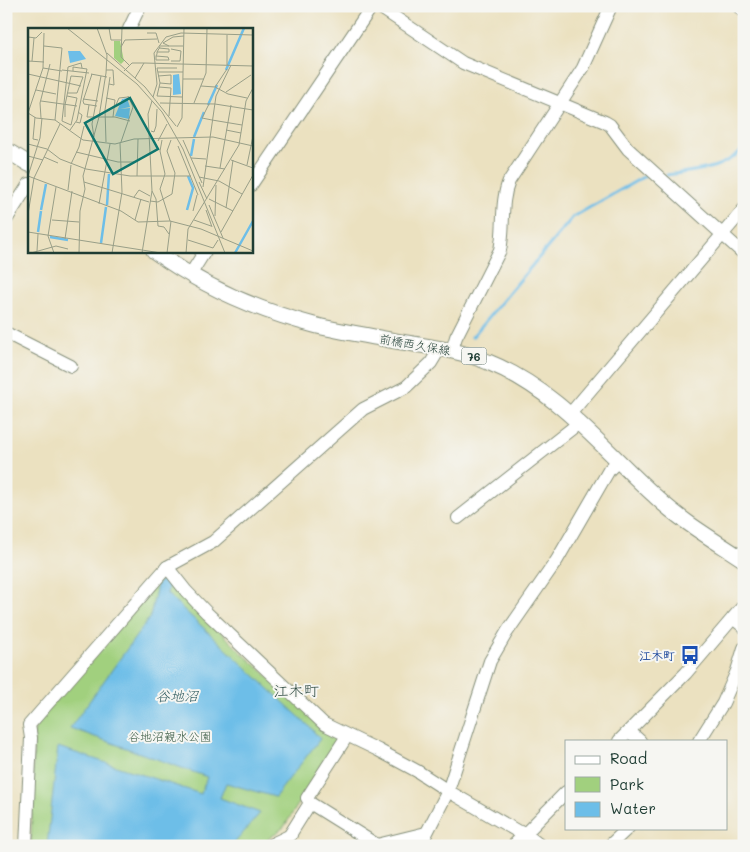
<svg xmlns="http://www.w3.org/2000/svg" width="750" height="852" viewBox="0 0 750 852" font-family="Mali,'Klee One',sans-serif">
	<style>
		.green { fill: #a1d07e; stroke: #608659 }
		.water { fill: #6dbee8; stroke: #467e8e }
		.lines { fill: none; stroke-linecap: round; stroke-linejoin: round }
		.stream { stroke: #6dbee8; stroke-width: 3 }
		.minor-casing { stroke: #858f7a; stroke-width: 14 }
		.major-casing { stroke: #858f7a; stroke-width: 17 }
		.minor { stroke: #fff; stroke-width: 12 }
		.major { stroke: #fff; stroke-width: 15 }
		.labels { text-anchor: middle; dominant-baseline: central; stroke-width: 4; stroke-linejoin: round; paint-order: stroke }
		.shield { fill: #f6f6f2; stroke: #60746d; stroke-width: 1 }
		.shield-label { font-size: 11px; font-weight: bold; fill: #1f3d34 }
		.street-label { font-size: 12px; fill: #1f3d34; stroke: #f6f6f2 }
		.transit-label { font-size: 12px; font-weight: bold; fill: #164399; stroke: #f6f6f2; text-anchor: end }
		.park-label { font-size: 12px; fill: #395a43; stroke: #f6f6f2 }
		.water-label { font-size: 14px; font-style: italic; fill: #325d61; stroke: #f6f6f2 }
		.quarter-label { font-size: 15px; fill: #1f3d34; stroke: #f6f6f2 }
		.inset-river { fill: none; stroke: #6dbee8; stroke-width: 2.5 }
		.inset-road { fill: none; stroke: #999f88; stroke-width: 1 }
		.view { fill: #0f766e; fill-opacity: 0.15; stroke: #0f766e; stroke-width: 2.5 }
		.inset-edge { fill: none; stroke: #1f3d34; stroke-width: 2.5 }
	</style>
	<rect width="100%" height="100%" fill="#f6f6f2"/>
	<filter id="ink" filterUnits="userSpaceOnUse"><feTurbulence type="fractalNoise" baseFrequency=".02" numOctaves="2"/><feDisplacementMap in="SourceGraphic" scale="10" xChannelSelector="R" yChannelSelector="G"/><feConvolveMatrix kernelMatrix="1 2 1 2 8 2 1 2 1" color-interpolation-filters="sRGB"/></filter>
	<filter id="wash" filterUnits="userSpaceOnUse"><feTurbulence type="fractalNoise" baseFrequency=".0096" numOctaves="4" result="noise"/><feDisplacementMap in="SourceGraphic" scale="20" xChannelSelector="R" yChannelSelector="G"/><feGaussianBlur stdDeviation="1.12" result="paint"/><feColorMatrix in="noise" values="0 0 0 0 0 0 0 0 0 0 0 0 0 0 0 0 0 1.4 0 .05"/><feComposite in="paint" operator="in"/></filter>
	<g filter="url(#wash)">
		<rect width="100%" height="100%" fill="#ebe1c0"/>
		<path class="green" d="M164,575L240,651L335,737L339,739L284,827L259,846H31L34,731L41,717Z"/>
		<path class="water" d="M163,578L169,583L167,594L310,727L320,739L275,797L226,783L220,798L260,813L232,846H47L58,747L201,794L207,777L70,728L150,617L157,585Z"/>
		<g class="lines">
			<g class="stream">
				<path d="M667,175C697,170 722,171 744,148"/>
				<path d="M472,337L573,217L645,176"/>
			</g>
		</g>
	</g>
	<g filter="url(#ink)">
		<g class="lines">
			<g class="minor-casing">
				<g id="minor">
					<path d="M378,6L463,63L605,122L610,125L628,149L744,254"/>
					<path d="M738,6L744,11"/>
					<path d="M129,29L140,6"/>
					<path d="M251,185L372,6"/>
					<path d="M6,220L29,184"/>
					<path d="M190,275L205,251"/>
					<path d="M6,333L71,366"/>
					<path d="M452,350L456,337L500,250C505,227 500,203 509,181L583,68L611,6"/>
					<path d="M570,414L744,209"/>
					<path d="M458,518L579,423"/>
					<path d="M167,567L186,591L207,613L324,724L378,750L417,771L448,791L517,831L524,833L541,846"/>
					<path d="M733,618L744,627"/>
					<path d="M629,731L640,741"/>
					<path d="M347,736L307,798L310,803L377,845L426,833"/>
					<path d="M619,741L686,673L744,605"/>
					<path d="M699,741L723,703L737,671L744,648"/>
					<path d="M26,846L31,738L29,725L167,567L213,542L363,409L406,387L431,363L440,348"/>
					<path d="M268,846L291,835"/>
					<path d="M283,846L310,803"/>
					<path d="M420,846L448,791L490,661L507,632L557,560L609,470L617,462"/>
					<path d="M513,846L566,792"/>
					<path d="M609,846L628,828"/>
				</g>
			</g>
			<g class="major-casing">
				<g id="major">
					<path d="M6,150L29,164"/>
					<path d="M154,251C202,286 256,310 314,325C337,331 361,334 385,339C419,346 455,348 488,362C556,389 602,448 655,496C681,521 714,540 744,560"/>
				</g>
			</g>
			<use href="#minor" class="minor"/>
			<use href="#major" class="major"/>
		</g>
	</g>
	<defs>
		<g id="bus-bare" transform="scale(1.5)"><path d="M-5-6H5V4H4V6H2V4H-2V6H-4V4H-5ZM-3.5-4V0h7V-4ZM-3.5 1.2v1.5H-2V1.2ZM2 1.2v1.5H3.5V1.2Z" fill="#1a4fb4" stroke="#f6f6f2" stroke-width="2.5" paint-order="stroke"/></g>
	</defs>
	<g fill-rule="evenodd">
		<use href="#bus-bare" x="690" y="655"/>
	</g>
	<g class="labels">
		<rect class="shield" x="461.5" y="347.5" width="25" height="17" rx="4"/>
		<g class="shield-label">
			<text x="474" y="356">76</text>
		</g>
		<g class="street-label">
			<text transform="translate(415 344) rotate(10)">前橋西久保線</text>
		</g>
		<g class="transit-label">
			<text x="675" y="655">江木町</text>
		</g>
		<g class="park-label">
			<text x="170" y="736">谷地沼親水公園</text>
		</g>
		<g class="water-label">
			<text x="177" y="695">谷地沼</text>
		</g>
		<g class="quarter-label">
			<text x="296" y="690">江木町</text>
		</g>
	</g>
	<g transform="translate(28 28)">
		<rect width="225" height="225" fill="#ebe1c0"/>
		<path d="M86,13H92L96,33L93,36L86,30Z" fill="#a1d07e"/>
		<path d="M40,23H52L58,31L42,35ZM151,46L153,66L145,67V47ZM99,70L102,79L92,81L102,80L101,91L87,88L94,71Z" fill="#6dbee8"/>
		<path class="inset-river" d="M198,42L216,0M180,77L189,57M166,109L176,84M163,128L166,111M79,177L81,146M13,182L18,156M159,182L165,160L160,148M10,204L13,183M22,209L40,212M73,215L78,179M207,225L225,193"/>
		<path class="inset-road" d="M39,0L109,56L134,84L155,121L197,225M81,0L83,12H93M94,0L93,29L101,37M119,5H128L131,15M0,9L8,10L14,4M16,18L34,20L27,92M131,18H155M141,18L135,15L145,9L156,8M93,19L97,12L129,11M143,21L153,23L152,33H143M129,24H141V21L131,20M79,25L117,59L148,98M128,28L140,29L141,32H128V28L129,26V24L132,19M0,33L16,34M4,33L6,10M199,37V7M15,40L34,43M149,40H129L132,55L129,68L154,69M34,42L61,45M78,42H85L86,57L81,56M96,43L104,35H116M130,44H155M0,46L53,58M63,46L79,49M64,46L55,73L56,76L69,78M130,48L143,47V56L132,55M107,50L116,35L225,38M155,51H176M173,58L187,59L200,66L219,70M131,59L143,60L141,88M187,59L199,41M8,62L28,66M198,64L223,47M39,68L49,70L43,97L34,93L40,39L53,35L54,40M125,69L129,56L126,25L138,9L153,5L225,7M78,70L87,72L85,89M55,71L70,73M13,73L49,78M132,75L187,76L225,82M166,75L178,45L179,0M181,76L174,90L184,92M61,77L59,89H87L102,93M87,79L91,70L100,69M0,85L15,40L16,5M0,85L8,90L27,92L55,112L87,116L106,111L185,109L225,118M7,89L5,111L10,112M37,89V77L43,48L55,49L49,65H40M13,90L12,75L22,36M184,92L214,97M48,94L52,95L54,87L50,84M149,99L154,90L156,0M42,102L49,92L59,41L45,39V43M198,102L213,105M123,103L126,104L128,98L129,81M66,109L64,96L73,48M134,112L132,123L137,146L132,161L142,193M155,112L174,155M130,113L139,96M78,114L77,82L82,49M93,114L105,79L100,68M0,116L19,121L32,131L58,141L102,148H163M150,118L170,167M48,124L90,134H108M0,128L15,132M16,129L30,135M163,130L178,131M203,132L225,140M43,136L51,119L56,98M219,137L225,108M177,138L197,141M192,140L203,77M0,148L93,183L110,194L142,193L173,201L225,223M0,148L12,110L14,90M109,148L110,111M171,149L191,153L214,166M56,154L121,174M171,154L179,171M175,159L188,68L203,37M40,162L43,137M124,163L128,171L130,198L136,199L141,206M106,169L111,162L122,168M181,171L205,183M122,173L130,174L144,166L147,145L139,123L143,112M71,176L82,116M181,177L195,210M198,180L205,132M178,182L184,199M165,183L169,167M0,186L6,150L32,96M187,188L188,157M24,192L51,194M107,192L113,171M166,192L183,198M0,204L133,225M193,204L225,147M37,211L44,163M160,212L185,220L190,212M9,223L10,206M3,225L28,218L40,221M26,225L20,208L28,159M51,225L52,183L57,161L55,148L71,89L78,45L79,27L69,0M84,225L94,164L92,115M114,225L124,163L120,86L124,73M139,225L143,193M158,225L160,201L211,117L218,73L225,60"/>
		<path class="view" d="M102,70L130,121L85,146L57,95Z"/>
		<rect width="225" height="225" class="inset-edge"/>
	</g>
	<rect width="750" height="852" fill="none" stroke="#f6f6f2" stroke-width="25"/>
	<rect x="565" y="740" width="162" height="90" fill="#f6f6f2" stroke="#a0aca6"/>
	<rect x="575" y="756" width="25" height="8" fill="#ffffff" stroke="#a0aca6"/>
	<text x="610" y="764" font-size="15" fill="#1f3d34">Road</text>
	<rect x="575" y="777" width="25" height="15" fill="#a1d07e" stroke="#a0aca6"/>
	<text x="610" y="790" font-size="15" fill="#1f3d34">Park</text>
	<rect x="575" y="802" width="25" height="15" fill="#6dbee8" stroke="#a0aca6"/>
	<text x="610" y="814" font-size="15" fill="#1f3d34">Water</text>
</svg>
